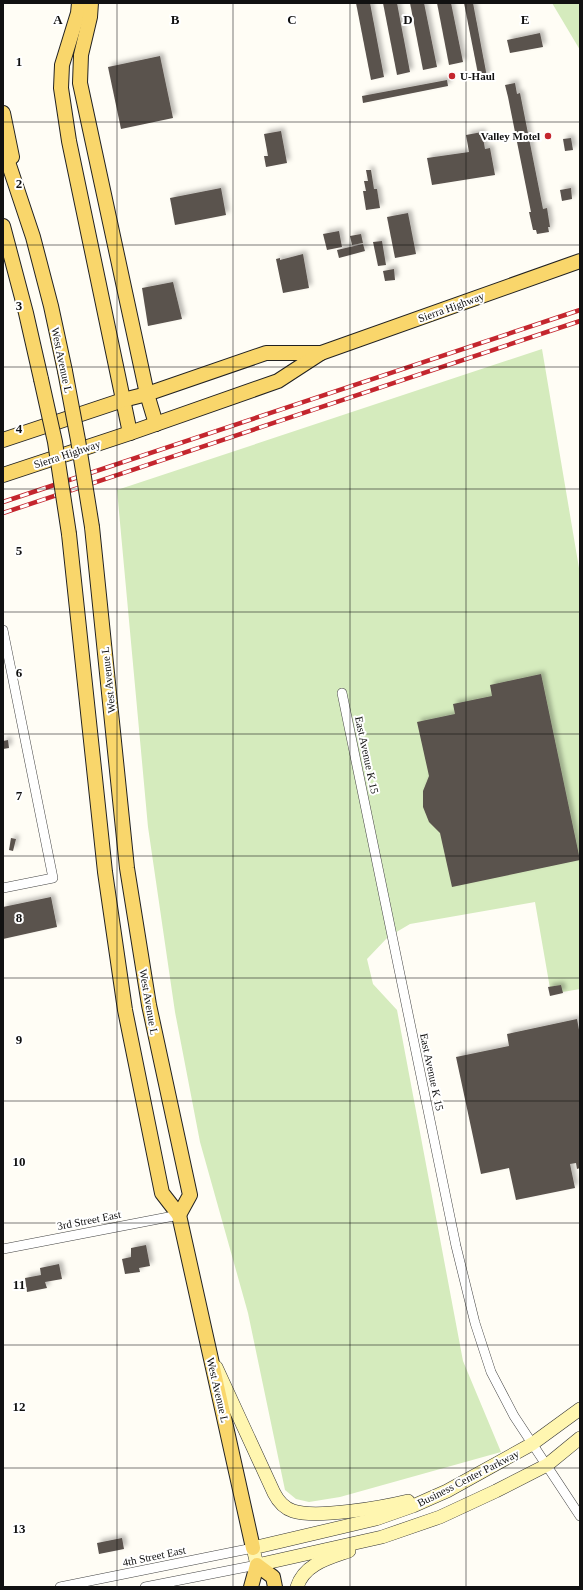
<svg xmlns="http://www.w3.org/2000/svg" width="583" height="1590" viewBox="0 0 583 1590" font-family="Georgia,serif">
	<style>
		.green { fill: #d5ebbd }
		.building { fill: #5a524d; filter: url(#shadow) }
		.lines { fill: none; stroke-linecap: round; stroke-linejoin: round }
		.minor-casing { stroke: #444; stroke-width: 10 }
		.secondary-casing { stroke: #333; stroke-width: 14 }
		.primary-casing { stroke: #222; stroke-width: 16 }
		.minor { stroke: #fff; stroke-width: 9 }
		.secondary { stroke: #fff6b0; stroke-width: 13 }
		.primary { stroke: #f9d66b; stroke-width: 14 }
		.rail-casing { stroke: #c4262e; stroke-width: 4.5 }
		.rail { stroke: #fff; stroke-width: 3; stroke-dasharray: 9; stroke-linecap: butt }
		.primary-bridge-casing { stroke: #222; stroke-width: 16; stroke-linecap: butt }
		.primary-bridge { stroke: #f9d66b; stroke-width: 14 }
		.grid { fill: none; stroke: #111; stroke-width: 1; stroke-opacity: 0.55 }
		.poi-dot { fill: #c4262e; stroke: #fff; stroke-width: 1.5 }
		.labels { text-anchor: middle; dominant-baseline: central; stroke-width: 4; stroke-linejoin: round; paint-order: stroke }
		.poi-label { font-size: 11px; font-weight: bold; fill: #111; stroke: #fff; text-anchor: start }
		.street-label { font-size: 11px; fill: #111; stroke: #fff }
		.grid-label { font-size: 13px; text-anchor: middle; font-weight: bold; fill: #111; stroke: #fff; stroke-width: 4; stroke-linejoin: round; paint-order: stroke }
	</style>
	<defs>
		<filter id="shadow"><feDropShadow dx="3.5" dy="-3.5" stdDeviation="2" flood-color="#0004"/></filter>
	</defs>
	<rect width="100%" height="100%" fill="#fffdf5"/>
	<g class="green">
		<path d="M552,3H580V50Z"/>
		<path d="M542,349L580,574V989L551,994L535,902L410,924L388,937L367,959L373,984L397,1010L463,1361L501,1452L340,1497L309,1502L296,1499L285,1490L248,1313L200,1142L175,1012L148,827L117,490Z"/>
	</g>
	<g class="building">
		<path d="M356,3H370L384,77L371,80Z"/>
		<path d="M383,3H397L410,72L397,75Z"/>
		<path d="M410,3H424L437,67L423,70Z"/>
		<path d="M437,3H451L463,62L449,65Z"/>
		<path d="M464,3H473L487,77L479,79Z"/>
		<path d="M540,33L543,47L510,53L507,40Z"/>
		<path d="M160,56L173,118L121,129L108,67Z"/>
		<path d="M447,80L448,86L363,103L362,96Z"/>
		<path d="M515,83L517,94L520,93L543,209L547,208L550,227H548L549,232L537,234L536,230H533L529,212H531L508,97L505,85Z"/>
		<path d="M281,131L287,163L266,167L264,156H268L264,134Z"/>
		<path d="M482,132L485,149L490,148L495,175L432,185L427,158L469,152L466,135Z"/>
		<path d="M571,138L573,150L565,151L563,139Z"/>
		<path d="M366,170H371L374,189H377L380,208L366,210L363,191H366L364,181H368Z"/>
		<path d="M221,188L226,215L175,225L170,198Z"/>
		<path d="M571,188L572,199L562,201L560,190Z"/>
		<path d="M408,213L416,254L395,258L387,217Z"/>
		<path d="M339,231L342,247L327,250L323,234Z"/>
		<path d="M361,234L363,243L352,245L350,236Z"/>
		<path d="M382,241L386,265L378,266L373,242Z"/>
		<path d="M363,244L365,251L339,258L337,250Z"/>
		<path d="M303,254L309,288L283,293L276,259L280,258V260Z"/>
		<path d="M394,269L395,280L385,281L383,271Z"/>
		<path d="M173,282L182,319L148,326L142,288Z"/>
		<path d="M541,674L580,860L452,887L440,833L429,822L423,807V791L429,776L417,722L455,714L453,704L492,696L490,685Z"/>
		<path d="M8,740L9,748L3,749V741Z"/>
		<path d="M11,838L16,839L13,851L9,850Z"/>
		<path d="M51,897L57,927L3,939V907Z"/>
		<path d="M561,985L563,993L550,996L548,987Z"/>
		<path d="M577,1019L580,1035V1168L577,1169L576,1163L570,1164L575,1188L516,1200L509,1168L481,1174L456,1057L509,1046L507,1034Z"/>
		<path d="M146,1245L150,1266L139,1268L140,1272L125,1274L122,1259L131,1257V1248Z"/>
		<path d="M59,1264L62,1279L45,1282L47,1288L27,1292L25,1278L41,1275L40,1268Z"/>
		<path d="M122,1538L124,1549L99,1554L97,1543Z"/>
	</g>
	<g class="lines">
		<g class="minor-casing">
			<g id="minor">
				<path d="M3,630L53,878L3,888"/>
				<path d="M342,693L456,1246L475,1323L491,1372L514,1416L580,1516"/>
				<path d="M3,1249L179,1215"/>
				<path d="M60,1587L253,1548"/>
				<path d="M145,1587L257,1565"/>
			</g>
		</g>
		<g class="secondary-casing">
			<g id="secondary">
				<path d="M216,1367L274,1493C278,1501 284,1508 293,1511C317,1519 383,1507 408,1501"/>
				<path d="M580,1409L532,1444L447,1491L413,1506L376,1519L253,1548L257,1565L382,1537L440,1517L496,1491L547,1465L580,1438"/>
				<path d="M297,1587C304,1564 329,1558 349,1551"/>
			</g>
		</g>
		<g class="primary-casing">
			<g id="primary">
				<path d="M79,3L78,13L62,65L61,88L69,141L130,433"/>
				<path d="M91,3L90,17L81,55L80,83L147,394L156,424"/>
				<path d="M3,113L12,157"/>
				<path d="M3,147L33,237L51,306L65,371"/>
				<path d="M3,226L26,313L41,379"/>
				<path d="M3,440L123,400L147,394L266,353H321"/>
				<path d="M3,475L130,433L278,381L321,353L580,261"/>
				<path d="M92,527L127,868L149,1005L190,1195L179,1215"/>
				<path d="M69,534L105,872L125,1010L162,1193L179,1215L253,1548"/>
				<path d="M251,1587L257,1565L273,1577L275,1587"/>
			</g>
		</g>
		<use href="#minor" class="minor"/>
		<use href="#secondary" class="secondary"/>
		<use href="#primary" class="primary"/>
		<g class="rail-casing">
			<g id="rail">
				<path d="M3,502L580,310"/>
				<path d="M3,513L580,321"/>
			</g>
		</g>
		<use href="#rail" class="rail"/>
		<g class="primary-bridge-casing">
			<g id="primary-bridge">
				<path d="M65,371L78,440L92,527"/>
				<path d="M41,379L55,442L69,534"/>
			</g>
		</g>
		<use href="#primary-bridge" class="primary-bridge"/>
	</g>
	<path class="grid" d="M117,3V1587M233,3V1587M350,3V1587M466,3V1587M3,122H580M3,245H580M3,367H580M3,489H580M3,612H580M3,734H580M3,856H580M3,978H580M3,1101H580M3,1223H580M3,1345H580M3,1468H580"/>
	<g class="poi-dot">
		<circle cx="452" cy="76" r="4"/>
		<circle cx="548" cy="136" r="4"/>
	</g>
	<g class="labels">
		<g class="poi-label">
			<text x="460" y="76">U-Haul</text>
			<text x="540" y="136" text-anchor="end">Valley Motel</text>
		</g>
		<g class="street-label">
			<text transform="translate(451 307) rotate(-20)">Sierra Highway</text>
			<text transform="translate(62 360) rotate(78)">West Avenue L</text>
			<text transform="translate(67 454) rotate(-18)">Sierra Highway</text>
			<text transform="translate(108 680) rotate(-96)">West Avenue L</text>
			<text transform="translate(367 755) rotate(78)">East Avenue K 15</text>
			<text transform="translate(149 1002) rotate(80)">West Avenue L</text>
			<text transform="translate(432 1072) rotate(78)">East Avenue K 15</text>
			<text transform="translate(89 1220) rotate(-11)">3rd Street East</text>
			<text transform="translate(218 1390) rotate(77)">West Avenue L</text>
			<text transform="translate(468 1478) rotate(-27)">Business Center Parkway</text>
			<text transform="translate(154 1556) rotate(-12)">4th Street East</text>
		</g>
	</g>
	<g class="grid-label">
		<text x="58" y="24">A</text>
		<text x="175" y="24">B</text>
		<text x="292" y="24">C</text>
		<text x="408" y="24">D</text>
		<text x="525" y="24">E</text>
		<text x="19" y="66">1</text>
		<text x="19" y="188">2</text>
		<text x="19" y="310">3</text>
		<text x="19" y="433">4</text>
		<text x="19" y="555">5</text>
		<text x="19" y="677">6</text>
		<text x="19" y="800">7</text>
		<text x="19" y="922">8</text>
		<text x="19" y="1044">9</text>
		<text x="19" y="1166">10</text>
		<text x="19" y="1289">11</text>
		<text x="19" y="1411">12</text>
		<text x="19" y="1533">13</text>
	</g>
	<rect width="583" height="1590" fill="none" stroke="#111111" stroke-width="8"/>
</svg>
